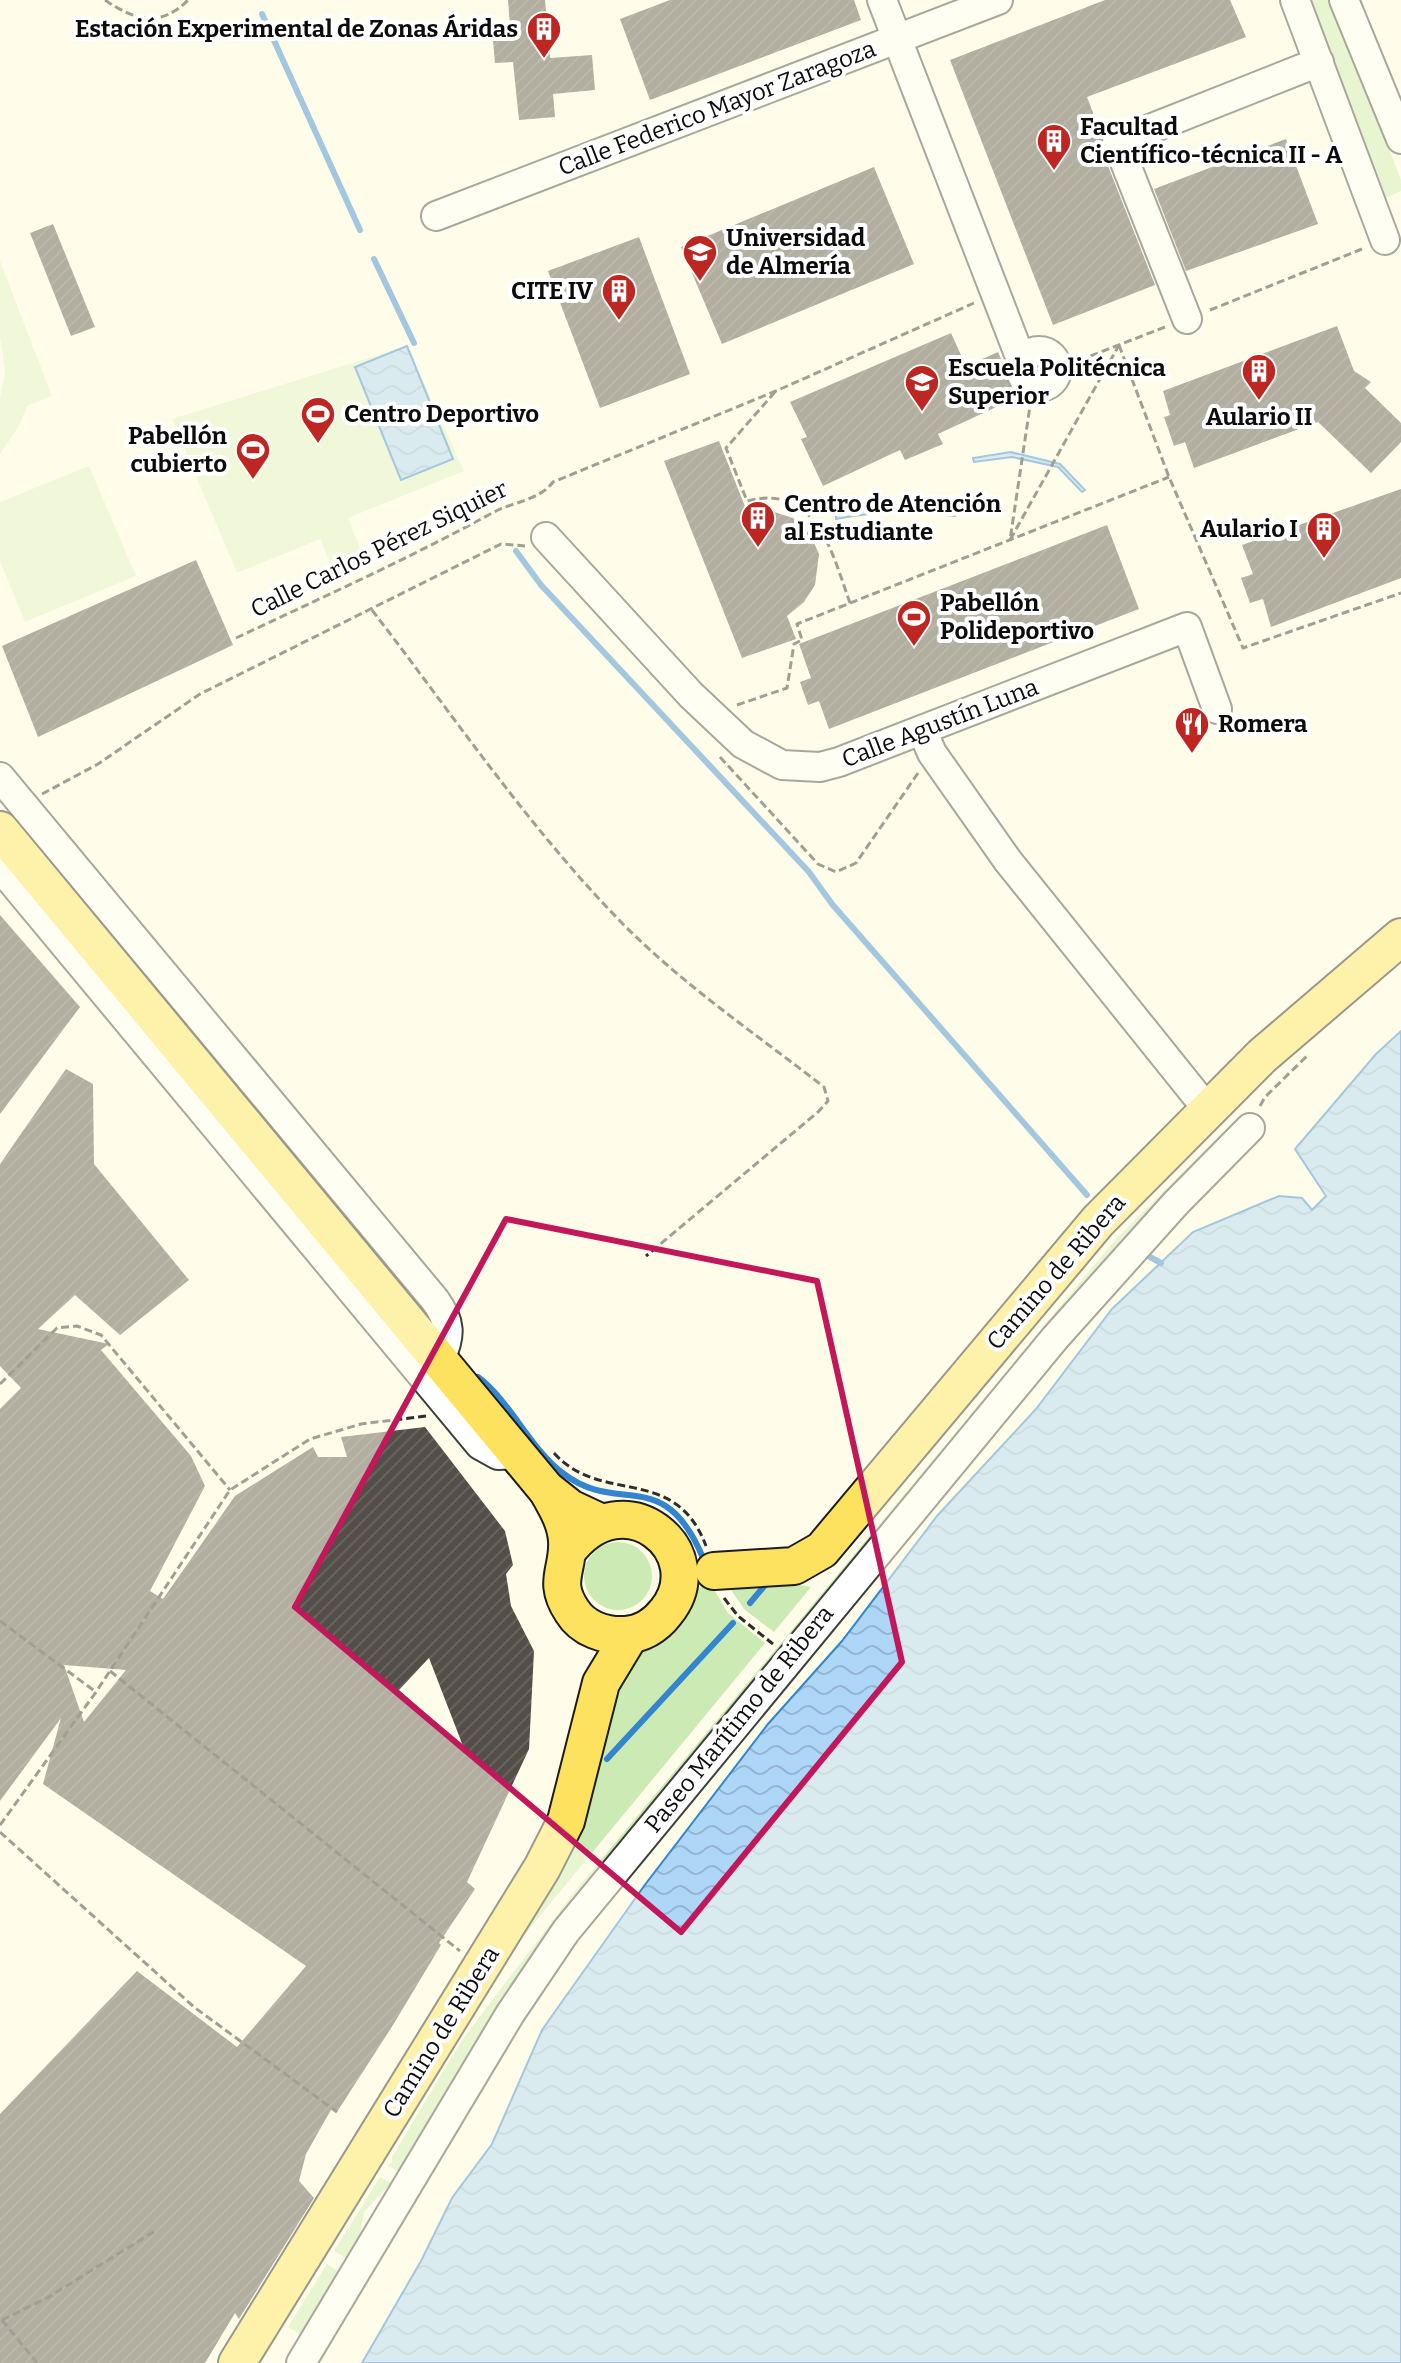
<svg xmlns="http://www.w3.org/2000/svg" width="1401" height="2363" viewBox="0 0 1401 2363" font-family="Bitter,serif">
	<style>
		.garden { fill: #cbeab4 }
		.pitch { fill: #def1c6 }
		.water { fill: url(#water-waves); stroke: #3385d0; stroke-width: 2 }
		.lines { fill: none; stroke-linecap: round; stroke-linejoin: round }
		.stream { stroke: #3385d0; stroke-width: 6 }
		.building { fill: url(#building-hatch); fill-rule: evenodd }
		.minor-casing { stroke: #3f3f3f; stroke-width: 32 }
		.major-casing { stroke: #1d1d1d; stroke-width: 40 }
		.path { stroke: #2e2e2e; stroke-width: 3; stroke-dasharray: 8 4; stroke-linecap: butt }
		.minor { stroke: #fff; stroke-width: 28 }
		.major { stroke: #fce25e; stroke-width: 36 }
		.marked { fill: none; stroke: #c2185b; stroke-width: 6; stroke-linejoin: round }
		.labels { text-anchor: middle; dominant-baseline: central; stroke-width: 8; stroke-linejoin: round; paint-order: stroke }
		.poi-label { font-size: 24px; font-weight: bold; fill: #0c0c0c; stroke: #fff; text-anchor: start }
		.street-label { font-size: 24px; fill: #0c0c0c; stroke: #fff }
	</style>
	<defs>
		<pattern id="water-waves" width="16" height="10" patternUnits="userSpaceOnUse" patternTransform="scale(2)"><rect width="16" height="10" fill="#aed6f7"/><path d="M0 5q4-4 8 0t8 0" fill="none" stroke="#94b6d3"/></pattern>
		<pattern id="building-hatch" width="6" height="6" patternUnits="userSpaceOnUse" patternTransform="scale(2)"><rect width="6" height="6" fill="#544e48"/><path d="M-1 1l2-2M0 6l6-6M5 7l2-2" fill="none" stroke="#68635e"/></pattern>
	</defs>
	<rect width="100%" height="100%" fill="#fffdea"/>
	<g class="garden">
		<path d="M1308,0H1332L1401,180V191L1385,198Z"/>
		<path d="M1237,1118L1242,1123L641,1823L404,2175L387,2165L392,2163V2157L462,2040L576,1890L1116,1239Z"/>
		<circle cx="618" cy="1576" r="34"/>
		<path d="M777,1581L811,1587L774,1632L745,1610L729,1587Z"/>
		<path d="M710,1583L728,1613L765,1643L516,1945L581,1825L626,1660L696,1589Z"/>
		<path d="M380,2177L391,2183L364,2212L360,2235L346,2258L334,2251Z"/>
		<path d="M327,2264L344,2275L307,2338L288,2327Z"/>
	</g>
	<g class="pitch">
		<path d="M0,261L52,396L27,406L19,426L0,454V398L5,372L0,337Z"/>
		<path d="M407,346L464,471L348,518L364,558L334,571L320,539L237,573L172,419Z"/>
		<path d="M89,466L136,576L25,622L0,561V502Z"/>
	</g>
	<g class="water">
		<path d="M407,346L453,459L401,480L355,367Z"/>
		<path d="M1011,452L1060,464L1085,490L1082,492L1058,467L1012,457L974,462L973,458Z"/>
		<path d="M876,505H921L957,511L955,516C913,510 877,511 836,519V513Z"/>
		<path d="M1401,1031V2363H362L421,2261L452,2198L492,2144L542,2030L644,1886L768,1724L842,1641L937,1516L1036,1409L1112,1309L1193,1232L1279,1196L1302,1198L1312,1210L1326,1196L1295,1149L1376,1054Z"/>
	</g>
	<g class="lines">
		<g class="stream">
			<path d="M262,14L360,230"/>
			<path d="M374,259L414,343"/>
			<path d="M516,551L541,585L809,872L832,904L1087,1195"/>
			<path d="M38,844L434,1327"/>
			<path d="M1150,1257L1161,1263"/>
			<path d="M478,1377C512,1403 529,1448 564,1474C619,1516 664,1464 703,1558"/>
			<path d="M750,1603L766,1584"/>
			<path d="M607,1759L733,1623"/>
		</g>
	</g>
	<g class="building">
		<path d="M508,0H545L550,58L592,55L595,90L553,94L555,117L519,120L513,62L495,63L493,41L511,40Z"/>
		<path d="M670,0H854L861,20L650,100L620,19Z"/>
		<path d="M1105,0H1230L1246,37L1087,97L1102,136L1101,148L1155,285L1053,325L950,60Z"/>
		<path d="M1286,139L1318,224L1186,271L1154,189Z"/>
		<path d="M874,167L914,264L722,344L681,247Z"/>
		<path d="M53,224L95,327L71,336L30,233Z"/>
		<path d="M639,237L690,374L600,408L548,271Z"/>
		<path d="M1337,326L1354,371L1371,382L1365,388L1401,423V442L1371,473L1318,422L1194,468L1185,442L1174,446L1164,417L1170,415L1163,391Z"/>
		<path d="M951,333L966,366L998,352L1018,397L938,434L943,444L905,460L900,450L823,486L801,439L807,437L790,402Z"/>
		<path d="M719,441L748,514L771,511L793,518L810,534L819,554L815,585L804,602L787,616L796,639L742,658L664,461Z"/>
		<path d="M1401,489V578L1271,627L1263,599L1250,603L1241,578L1253,574L1242,545Z"/>
		<path d="M1107,525L1139,609L829,729L819,701L808,705L800,682L811,678L799,644Z"/>
		<path d="M196,560L233,645L38,737L2,646Z"/>
		<path d="M0,915L80,1007L0,1114Z"/>
		<path d="M66,1069L93,1084L94,1164L189,1280L120,1335L75,1295L38,1329L109,1344L101,1350L191,1456L205,1486L150,1591L163,1599L235,1496L313,1447L318,1457H347L341,1437L425,1427L505,1531L513,1565L506,1574L511,1606L534,1651L529,1749L467,1882L475,1889L439,1943L441,1945L393,2025L337,2112L332,2108L306,2154L299,2181L314,2198L239,2319L235,2313L205,2363H0V2114L137,1971L237,2047L306,1966L43,1784L61,1718L0,1801V1409L21,1388L0,1366V1164ZM429,1658L463,1746L399,1690ZM64,1665L126,1670L84,1722Z"/>
	</g>
	<g class="lines">
		<g class="minor-casing">
			<g id="minor">
				<path d="M882,0L1022,362"/>
				<path d="M1295,0L1385,240"/>
				<path d="M1344,0L1401,139"/>
				<path d="M436,216L998,0"/>
				<path d="M1187,319L1117,142L1319,62"/>
				<circle cx="1039" cy="369" r="18"/>
				<path d="M546,537L691,695L743,744L782,765L820,767L839,762L1187,627L1217,709"/>
				<path d="M922,730L932,753L1008,861L1208,1110"/>
				<path d="M0,777L435,1300C451,1322 451,1336 440,1359"/>
				<path d="M0,867L480,1445L498,1455L518,1454"/>
				<path d="M301,2363L510,2014L566,1931L1055,1338L1176,1203L1250,1128"/>
			</g>
		</g>
		<g class="major-casing">
			<g id="major">
				<path d="M0,830L546,1489L570,1508L600,1522"/>
				<path d="M547,1490C556,1506 566,1522 567,1541C569,1570 552,1581 572,1611C583,1629 605,1636 625,1635C642,1634 656,1625 666,1612C714,1553 624,1475 567,1552"/>
				<path d="M714,1571L794,1566L822,1550L1098,1221L1262,1056L1401,937"/>
				<path d="M237,2363L542,1868L566,1821L601,1683L630,1635"/>
			</g>
		</g>
		<g class="path">
			<path d="M105,0C134,20 161,28 188,0"/>
			<path d="M1210,310L1362,249"/>
			<path d="M1119,345L1169,477L1243,648L1401,593"/>
			<path d="M1057,369L1165,327"/>
			<path d="M1033,386L1010,540L1119,345"/>
			<path d="M775,392L726,448L747,501C817,483 832,553 850,603"/>
			<path d="M372,610C453,715 529,828 622,923C683,985 756,1034 824,1087L828,1101L818,1112L646,1256"/>
			<path d="M236,638C323,597 410,558 494,512C513,502 540,500 553,482L776,391L974,303"/>
			<path d="M737,705L787,688L794,644L802,640L797,624L1169,477"/>
			<path d="M720,757L818,864L836,872L856,863L918,773"/>
			<path d="M42,794L98,764L200,694L501,544L525,546"/>
			<path d="M1260,1106L1265,1097L1309,1054"/>
			<path d="M0,1384L57,1328L77,1326L101,1335L230,1490"/>
			<path d="M554,1453C601,1506 675,1463 706,1546"/>
			<path d="M724,1598L738,1616L773,1644"/>
			<path d="M0,1621L96,1692"/>
			<path d="M110,1671L460,1951"/>
			<path d="M0,1825L96,1692L230,1490L310,1439L361,1424L426,1416"/>
			<path d="M0,1832L194,2007L337,2112"/>
			<path d="M2,2320L47,2298L155,2231"/>
			<path d="M2,2320L37,2363"/>
		</g>
		<use href="#minor" class="minor"/>
		<use href="#major" class="major"/>
	</g>
	<path d="M0 0H1401V2363H0ZM506,1219L817,1281L902,1662L681,1932L295,1607Z" fill="#fffdea" fill-opacity=".55" fill-rule="evenodd"/>
	<path class="marked" d="M506,1219L817,1281L902,1662L681,1932L295,1607Z"/>
	<defs>
		<g id="building-pin" transform="scale(1.8)"><path d="M0 17L-7.5 6A9.5 9.5 0 1 1 7.5 6Z" fill="#be2621" stroke="#fff"/><path d="M-4-6H4V6H1V3H-1V6H-4ZM-2.5-4.3h1.7v1.8h-1.7ZM.8-4.3h1.7v1.8H.8ZM-2.5-1h1.7V.8h-1.7ZM.8-1h1.7V.8H.8Z" fill="#fff"/></g>
		<g id="university-pin" transform="scale(1.8)"><path d="M0 17L-7.5 6A9.5 9.5 0 1 1 7.5 6Z" fill="#be2621" stroke="#fff"/><path d="M0-5L7-2L0 1L-7-2ZM-4 1L0 2.5L4 1V4Q0 6-4 4Z" fill="#fff"/></g>
		<g id="stadium-pin" transform="scale(1.8)"><path d="M0 17L-7.5 6A9.5 9.5 0 1 1 7.5 6Z" fill="#be2621" stroke="#fff"/><path d="M0-5a6.5 5 0 1 0 0 10a6.5 5 0 1 0 0-10ZM-3.5-1.8h7v3.6h-7Z" fill="#fff"/></g>
		<g id="restaurant-pin" transform="scale(1.8)"><path d="M0 17L-7.5 6A9.5 9.5 0 1 1 7.5 6Z" fill="#be2621" stroke="#fff"/><path d="M-5-6h1v4h1v-4h1v4h1v-4h1v5L-1.5 .5V6h-2V.5L-5-1ZM5-6V6H3V1.5H1.5Q1.5-4 5-6Z" fill="#fff"/></g>
	</defs>
	<g fill-rule="evenodd">
		<use href="#building-pin" x="544" y="29"/>
		<use href="#building-pin" x="1054" y="141"/>
		<use href="#university-pin" x="700" y="252"/>
		<use href="#building-pin" x="619" y="291"/>
		<use href="#building-pin" x="1259" y="371"/>
		<use href="#university-pin" x="922" y="382"/>
		<use href="#stadium-pin" x="318" y="414"/>
		<use href="#stadium-pin" x="253" y="450"/>
		<use href="#building-pin" x="758" y="518"/>
		<use href="#building-pin" x="1324" y="529"/>
		<use href="#stadium-pin" x="914" y="617"/>
		<use href="#restaurant-pin" x="1192" y="724"/>
	</g>
	<g class="labels">
		<g class="poi-label">
			<text x="518" y="29" text-anchor="end">Estación Experimental de Zonas Áridas</text>
			<text x="1080" y="127">Facultad<tspan x="1080" dy="28">Científico-técnica II - A</tspan></text>
			<text x="726" y="238">Universidad<tspan x="726" dy="28">de Almería</tspan></text>
			<text x="593" y="291" text-anchor="end">CITE IV</text>
			<text x="948" y="368">Escuela Politécnica<tspan x="948" dy="28">Superior</tspan></text>
			<text x="344" y="414">Centro Deportivo</text>
			<text x="1259" y="417" text-anchor="middle">Aulario II</text>
			<text x="227" y="436" text-anchor="end">Pabellón<tspan x="227" dy="28">cubierto</tspan></text>
			<text x="784" y="504">Centro de Atención<tspan x="784" dy="28">al Estudiante</tspan></text>
			<text x="1298" y="529" text-anchor="end">Aulario I</text>
			<text x="940" y="603">Pabellón<tspan x="940" dy="28">Polideportivo</tspan></text>
			<text x="1218" y="724">Romera</text>
		</g>
		<g class="street-label">
			<text transform="translate(717 108) rotate(-21)">Calle Federico Mayor Zaragoza</text>
			<text transform="translate(379 549) rotate(-26)">Calle Carlos Pérez Siquier</text>
			<text transform="translate(940 723) rotate(-21)">Calle Agustín Luna</text>
			<text transform="translate(1056 1272) rotate(-49)">Camino de Ribera</text>
			<text transform="translate(739 1719) rotate(-51)">Paseo Marítimo de Ribera</text>
			<text transform="translate(441 2032) rotate(-58)">Camino de Ribera</text>
		</g>
	</g>
</svg>
